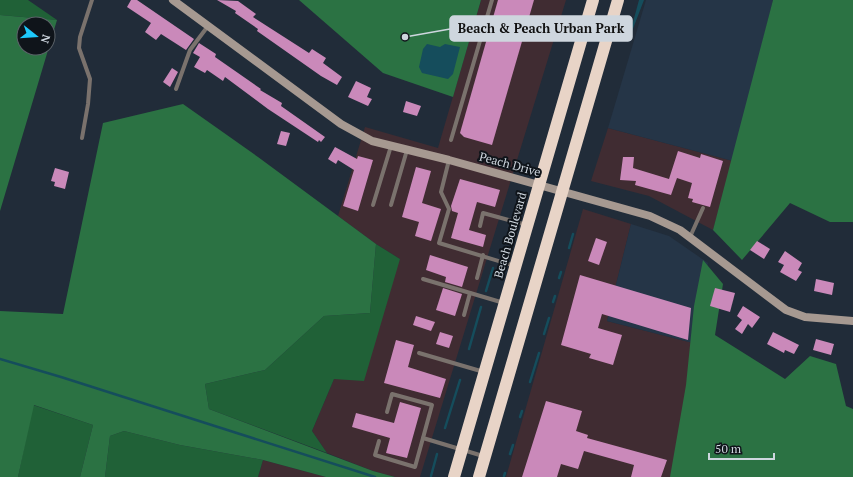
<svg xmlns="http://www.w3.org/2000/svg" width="853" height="477" viewBox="0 0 853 477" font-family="'PT Serif',serif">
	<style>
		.commercial { fill: #402c32 }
		.built { fill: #253547 }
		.green { fill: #206137 }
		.forest { fill: #2b7243; fill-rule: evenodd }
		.water { fill: #154d5c }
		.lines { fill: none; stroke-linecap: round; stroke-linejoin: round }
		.stream { stroke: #154d5c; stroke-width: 2.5 }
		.building { fill: #ca89ba }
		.lane { stroke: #7a726d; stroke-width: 4 }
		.secondary { stroke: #a69991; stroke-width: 8 }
		.highway { stroke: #e8d4c7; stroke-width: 12 }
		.labels { text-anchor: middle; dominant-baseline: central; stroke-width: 4; stroke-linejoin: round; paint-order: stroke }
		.street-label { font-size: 12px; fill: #ced6de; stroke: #0f141a }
		.leader { fill: none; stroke: #ced6de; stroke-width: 1.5 }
		.callout-dot { fill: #ced6de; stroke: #0f141a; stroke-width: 1.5 }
		.callout { fill: #ced6de; stroke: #ced6de; stroke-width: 1.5 }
		.callout-label { font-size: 13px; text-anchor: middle; font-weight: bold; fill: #111 }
	</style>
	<rect width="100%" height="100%" fill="#212c39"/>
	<g class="commercial">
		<path d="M481,0H566L420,477H395L373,471L327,453L312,431L334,379L400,259L376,244L338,216L365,127L438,148Z"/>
		<path d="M608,128L733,161L713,230L649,196L591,181Z"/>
		<path d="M583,209L631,224L607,321L693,343L679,477H506Z"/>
		<path d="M263,460L326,477H258Z"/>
	</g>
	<g class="built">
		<path d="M646,0H773L733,161L608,128Z"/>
		<path d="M631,224L669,236L708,263L693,343L607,321Z"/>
	</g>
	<g class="green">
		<path d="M0,0H28L57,20L0,15Z"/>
		<path d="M376,244L400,259L364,381L334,379L312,431L327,453L209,409L205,384L265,370L324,316L370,313Z"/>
		<path d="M33,405L93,425L80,477H18Z"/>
		<path d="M124,431L180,445L263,460L258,477H105L110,436Z"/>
	</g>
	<g class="forest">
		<path d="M299,0H481L453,97L383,73Z"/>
		<path d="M773,0H853V222H830L790,203L742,260L713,230Z"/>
		<path d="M0,15L57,20L0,211ZM24,24H48V48H24Z"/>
		<path d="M183,104L258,157L376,244L370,313L324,316L265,370L205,384L209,409L373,471L395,477H326L263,460L180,445L124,431L110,436L105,477H80L93,425L34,405L18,477H0V311L63,314L103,123Z"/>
		<path d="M703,260L723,284L715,335L785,379L810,356L836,364L846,406L853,409V477H670L686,385L694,306Z"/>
	</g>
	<g class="water">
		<path d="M639,0H644L629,39V37Z"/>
		<path d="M427,44L440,47L445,44L460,47L453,74L448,79L422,73L419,67L423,49Z"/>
	</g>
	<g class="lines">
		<g class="stream">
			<path d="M569,248L573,234"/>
			<path d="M559,278L561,272"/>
			<path d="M486,291L493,268"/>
			<path d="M553,302L555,296"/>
			<path d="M544,334L549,318"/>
			<path d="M469,349L481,307"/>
			<path d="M0,359L61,377L375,477"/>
			<path d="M530,382L539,353"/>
			<path d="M520,417L522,411"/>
			<path d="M445,428L460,380"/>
			<path d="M510,454L513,445"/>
			<path d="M431,476L437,454"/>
			<path d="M504,476L505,473"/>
		</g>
	</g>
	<g class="building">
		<path d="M131,0H137L194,39L186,50L161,34L156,40L145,32L151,23L127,7Z"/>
		<path d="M217,0L238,1L256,14L253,17L309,53L312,49L326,58L323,63L342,77L337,85L321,76L257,31L258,29L235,13L236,11Z"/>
		<path d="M498,0H534L492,145L464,137L460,133Z"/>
		<path d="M199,43L216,54L215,57L261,89L260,90L282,103L281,106L325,137L321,142L319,140L318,142L268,109L225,77L223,81L207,70L205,73L194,67L200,57L193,53Z"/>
		<path d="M172,68L178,72L170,87L163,82Z"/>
		<path d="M356,81L371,88L367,97L372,99L368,106L348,97Z"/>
		<path d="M406,101L421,106L417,116L403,112Z"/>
		<path d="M281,131L290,133L286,146L277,144Z"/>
		<path d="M335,147L357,159L358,156L373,160L358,211L343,206L354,170L338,160L336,164L328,159Z"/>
		<path d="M678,151L700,158L701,154L723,161L710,207L692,202L693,199L688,198L692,183L677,178L671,195L635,185L636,181L620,180L623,157H634L633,168L669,179Z"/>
		<path d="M416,167L431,171L422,203L441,209L431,241L415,236L419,222L402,217Z"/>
		<path d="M55,168L69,172L65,189L54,186L55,182L51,181Z"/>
		<path d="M460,179L500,190L495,207L477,202L469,230L486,235L483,247L451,238L458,213L452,211L451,206Z"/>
		<path d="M596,238L607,242L599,265L588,261Z"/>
		<path d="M757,241L770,249L764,259L750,250Z"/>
		<path d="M785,251L802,263L798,270L802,272L796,281L780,272L784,265L778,262Z"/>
		<path d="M430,255L468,267L462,287L445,282L446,277L426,270Z"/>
		<path d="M580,275L691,308L688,340L602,314L598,328L622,335L613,365L589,358L591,354L561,345Z"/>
		<path d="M816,279L834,283L832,295L814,291Z"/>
		<path d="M443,288L462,294L455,316L436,310Z"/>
		<path d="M715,288L735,293L730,312L710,306Z"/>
		<path d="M743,306L760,317L752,328L748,324L742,334L735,329L742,320L737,316Z"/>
		<path d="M416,316L435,322L431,331L413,325Z"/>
		<path d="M440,332L453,336L449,348L436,344Z"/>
		<path d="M773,332L799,345L794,354L785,350L784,353L767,344Z"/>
		<path d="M816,339L834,344L831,355L813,350Z"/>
		<path d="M396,340L414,345L408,367L446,379L440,398L384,383Z"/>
		<path d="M546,401L582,411L576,431L588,435L587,438L667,460L661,477H631L634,465L584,451L578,469L561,464L557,477H522Z"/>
		<path d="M400,402L421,408L407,458L386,453L390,438L352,427L356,413L394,423Z"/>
	</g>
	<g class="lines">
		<g class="lane">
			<path d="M176,89L190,50L208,26"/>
			<path d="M82,138L88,104L90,79L79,48L80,37L92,0"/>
			<path d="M451,140L492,0"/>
			<path d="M449,160L441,192L449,209L439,243L515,266"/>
			<path d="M373,205L391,146"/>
			<path d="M391,205L407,150"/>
			<path d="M480,226L483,213L527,225"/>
			<path d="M690,237L703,208"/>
			<path d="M477,278L483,255"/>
			<path d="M423,279L504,303"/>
			<path d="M464,315L470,293"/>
			<path d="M419,353L484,372"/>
			<path d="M387,412L392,394L432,405L423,438L483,456"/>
			<path d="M379,441L375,455L415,467L423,438"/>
		</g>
		<path class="secondary" d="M173,0L341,124L372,141L449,160L650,216L680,230L786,310L805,317L853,321"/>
		<g class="highway">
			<path d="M454,477L593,0"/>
			<path d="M479,477L618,0"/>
		</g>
	</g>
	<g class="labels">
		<g class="street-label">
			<text transform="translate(510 164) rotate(15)">Peach Drive</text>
			<text transform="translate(510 235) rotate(-74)">Beach Boulevard</text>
		</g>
	</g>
	<path class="leader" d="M405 37L450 29"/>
	<circle class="callout-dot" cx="405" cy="37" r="4"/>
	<rect class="callout" x="450" y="16" width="182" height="25" rx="4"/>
	<g class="callout-label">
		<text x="541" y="33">Beach &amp; Peach Urban Park</text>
	</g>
	<g transform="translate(36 36) rotate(107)"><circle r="19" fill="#0f141a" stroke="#5b6268"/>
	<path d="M0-3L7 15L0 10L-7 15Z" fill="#1dc9fc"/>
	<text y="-6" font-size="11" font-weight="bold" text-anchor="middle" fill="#ced6de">N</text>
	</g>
	<path d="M709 453v6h65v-6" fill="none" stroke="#ced6de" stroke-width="2"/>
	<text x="715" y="453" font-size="12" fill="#ced6de" stroke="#0f141a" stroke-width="3" paint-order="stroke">50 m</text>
</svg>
